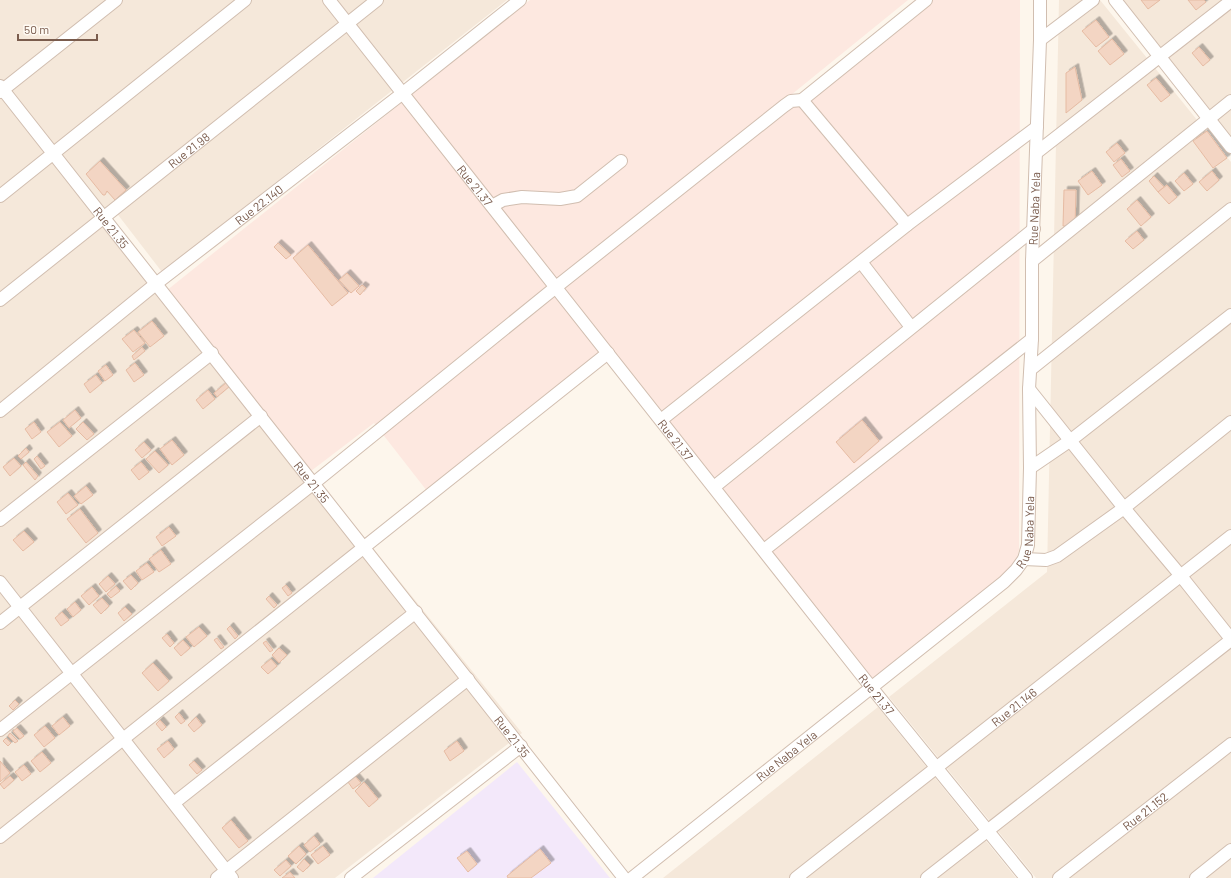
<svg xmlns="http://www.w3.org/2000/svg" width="1231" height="878" viewBox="0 0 1231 878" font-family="Barlow,sans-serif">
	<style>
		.residential { fill: #f5e8da }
		.commercial { fill: #fde8e0 }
		.education { fill: #f3e8fa }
		.building { fill: #f3d5c3; stroke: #e6bba3; filter: url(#shadow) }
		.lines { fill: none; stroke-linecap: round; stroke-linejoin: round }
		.minor-casing { stroke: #d1beb0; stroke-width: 14 }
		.minor { stroke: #fff; stroke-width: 12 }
		.labels { text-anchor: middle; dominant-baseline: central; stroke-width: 3; stroke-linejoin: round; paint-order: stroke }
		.street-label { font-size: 12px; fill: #7a5c4d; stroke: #fffaf3 }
	</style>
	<defs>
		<filter id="shadow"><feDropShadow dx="3.5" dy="-3.5" stdDeviation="0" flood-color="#0004"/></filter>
	</defs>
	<rect width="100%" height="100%" fill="#fdf6ec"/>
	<g class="residential">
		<path d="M0,0H507L162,272L112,207L0,296Z"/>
		<path d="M1059,0H1100L1231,162V878H1036L889,697L1047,572Z"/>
		<path d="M1121,0H1231V137Z"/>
		<path d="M103,223L311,471L522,733L335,878H0V307Z"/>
		<path d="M878,707L1016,878H663Z"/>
	</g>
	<g class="commercial">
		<path d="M530,0H908L791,95L899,226L663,412L610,347L427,491L374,423L311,471L166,291Z"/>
		<path d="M924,0H1020L1019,550L1016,561L1009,570L873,679L666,421L913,226L804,95Z"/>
	</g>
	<path class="education" d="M517,762L610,878H373Z"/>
	<g class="building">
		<path d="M1141,0H1160L1148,9Z"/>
		<path d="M1188,0H1204L1206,2L1196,10Z"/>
		<path d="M1096,20L1109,37L1096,47L1082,31Z"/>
		<path d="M1112,39L1124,54L1110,65L1098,51Z"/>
		<path d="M1199,47L1210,60L1203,66L1192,53Z"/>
		<path d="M1075,67L1082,100L1066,113V73Z"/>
		<path d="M1156,78L1170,95L1161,102L1147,85Z"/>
		<path d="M1207,131L1227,158L1213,168L1193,141Z"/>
		<path d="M1117,143L1125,153L1114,162L1106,152Z"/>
		<path d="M1121,159L1130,171L1122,177L1113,165Z"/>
		<path d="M100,161L126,190L115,200L107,191L105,195H103L86,174Z"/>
		<path d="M1092,171L1102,185L1088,195L1078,181Z"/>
		<path d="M1212,171L1219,180L1207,191L1199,182Z"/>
		<path d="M1184,173L1193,184L1184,191L1175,181Z"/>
		<path d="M1154,176L1164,187L1158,192L1149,181Z"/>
		<path d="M1167,185L1177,197L1169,204L1158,192Z"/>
		<path d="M1064,190H1076L1075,226H1063Z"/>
		<path d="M1137,200L1151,217L1141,226L1127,209Z"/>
		<path d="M1137,231L1144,240L1133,249L1125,241Z"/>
		<path d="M278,243L291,255L286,259L274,247Z"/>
		<path d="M308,245L348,293L332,306L293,258Z"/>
		<path d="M347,273L359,286L351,293L339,280Z"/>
		<path d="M362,285L366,288L360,295L356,291Z"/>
		<path d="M152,321L164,336L150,347L138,332Z"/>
		<path d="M134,330L145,343L133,352L122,339Z"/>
		<path d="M142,347L145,351L134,360L132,356Z"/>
		<path d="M135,363L144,375L134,382L126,370Z"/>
		<path d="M106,365L113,375L105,381L98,371Z"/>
		<path d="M96,375L102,383L90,393L84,384Z"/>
		<path d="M227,382L230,386L217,397L214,393Z"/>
		<path d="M208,390L215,399L203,409L196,400Z"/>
		<path d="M75,410L81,418L69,428L63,420Z"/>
		<path d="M862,420L879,441L854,463L836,442Z"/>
		<path d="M34,422L41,432L32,439L25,429Z"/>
		<path d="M60,422L72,436L59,447L47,432Z"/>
		<path d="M83,422L94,434L87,440L76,429Z"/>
		<path d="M172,440L184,455L172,465L160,449Z"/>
		<path d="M144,442L151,450L142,458L135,450Z"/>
		<path d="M26,448L29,452L21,459L18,456Z"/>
		<path d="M155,451L168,465L159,473L146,459Z"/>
		<path d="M37,456L45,466L41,469L34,459Z"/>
		<path d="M14,458L21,466L10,476L3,467Z"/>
		<path d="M26,462L38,476L35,480L23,465Z"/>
		<path d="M141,462L149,472L139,480L131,470Z"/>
		<path d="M86,486L93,495L81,504L74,496Z"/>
		<path d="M68,493L78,505L66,514L57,502Z"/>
		<path d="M80,509L98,533L86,543L67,519Z"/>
		<path d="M169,527L176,536L162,546L156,537Z"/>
		<path d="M24,531L34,542L23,551L13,540Z"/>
		<path d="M161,550L171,564L159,572L149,559Z"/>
		<path d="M147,563L154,572L142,580L136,571Z"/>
		<path d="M131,575L138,583L131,590L123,581Z"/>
		<path d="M108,576L115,584L106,592L99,584Z"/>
		<path d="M286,585L292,593L288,596L282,588Z"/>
		<path d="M116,586L120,591L111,598L107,594Z"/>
		<path d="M92,587L99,596L89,605L81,596Z"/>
		<path d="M269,596L277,605L274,608L266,599Z"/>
		<path d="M102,598L109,606L101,614L93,605Z"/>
		<path d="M75,602L81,610L73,617L67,609Z"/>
		<path d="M125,607L132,614L124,621L118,613Z"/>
		<path d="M62,612L69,620L61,626L55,618Z"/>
		<path d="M230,626L238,636L235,639L227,629Z"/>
		<path d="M199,627L207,636L194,647L186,637Z"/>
		<path d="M167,634L174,643L170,647L162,638Z"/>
		<path d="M217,638L224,647L221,649L214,640Z"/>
		<path d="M183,640L190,648L181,656L174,648Z"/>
		<path d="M266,641L273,650L270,652L263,643Z"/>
		<path d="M279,648L287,655L279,663L272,655Z"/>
		<path d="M271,659L277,666L268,674L261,667Z"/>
		<path d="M153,663L169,681L158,691L142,673Z"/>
		<path d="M15,700L19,704L13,710L9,706Z"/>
		<path d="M179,713L185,721L181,724L175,717Z"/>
		<path d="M63,717L70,726L59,735L52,726Z"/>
		<path d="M196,717L202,725L194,732L188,725Z"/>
		<path d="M160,720L166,727L162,731L156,724Z"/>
		<path d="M45,726L55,738L44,747L34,735Z"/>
		<path d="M17,728L24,736L20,739L13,731Z"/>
		<path d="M10,733L18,741L15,743L8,736Z"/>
		<path d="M6,738L11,743L8,746L3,741Z"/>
		<path d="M168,741L174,749L164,758L157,749Z"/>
		<path d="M457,741L464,751L450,761L444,751Z"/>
		<path d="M42,752L51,763L40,772L31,761Z"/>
		<path d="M0,761L10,773L0,782Z"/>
		<path d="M194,761L202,770L197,774L189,765Z"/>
		<path d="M24,765L31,774L22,781L15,772Z"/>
		<path d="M10,776L14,780L4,789L0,784Z"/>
		<path d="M355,776L361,783L353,789L348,782Z"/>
		<path d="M364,782L378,799L369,807L355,791Z"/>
		<path d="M231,820L248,841L239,848L222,828Z"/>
		<path d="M314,836L320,844L310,852L304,845Z"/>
		<path d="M299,846L306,854L296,864L288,856Z"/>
		<path d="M323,846L330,855L318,864L311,855Z"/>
		<path d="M540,849L551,863L531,878H508L507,876Z"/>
		<path d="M467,851L477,864L468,872L457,858Z"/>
		<path d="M304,859L310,865L303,872L297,867Z"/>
		<path d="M286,860L291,866L280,876L274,870Z"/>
		<path d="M290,872L295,878H282Z"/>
	</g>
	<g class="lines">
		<g class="minor-casing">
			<g id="minor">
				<path id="s1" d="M329,0L871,687L1026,878"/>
				<path d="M1115,0L1231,147"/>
				<path d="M1040,40L1093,0"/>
				<path id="s2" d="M0,86L624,878"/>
				<path d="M0,92L116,0"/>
				<path d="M802,100L907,225"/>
				<path d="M1036,153L1231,1"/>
				<path d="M0,196L245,0"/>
				<path d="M492,206L503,200L522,197L560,199L577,196L621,161"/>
				<path d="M1032,261L1231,101"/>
				<path d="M861,262L911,327"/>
				<path id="s3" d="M0,300L377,0"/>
				<path d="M1031,369L1231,209"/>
				<path d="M1029,389L1124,508L1181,576L1231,639"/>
				<path id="s4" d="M0,411L157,283L403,93L520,0"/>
				<path d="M661,420L907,225L1037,127"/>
				<path d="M1030,468L1071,440L1231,315"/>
				<path d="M714,487L1034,229"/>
				<path d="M0,520L212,353"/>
				<path d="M764,550L1032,339"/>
				<path d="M1024,559L1046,560L1057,556L1124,508L1231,422"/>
				<path d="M0,582L232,878"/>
				<path d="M0,623L261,416"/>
				<path d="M0,730L314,483L556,287L784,106L791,101L802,100L926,0"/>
				<path d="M174,803L416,612"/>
				<path d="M0,837L608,353"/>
				<path d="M217,878L468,679"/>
				<path d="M351,878L521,746"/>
				<path id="s5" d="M632,878L1004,582L1016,570L1024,559L1028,545L1030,468L1029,389L1032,339V261L1040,40V0"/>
				<path id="s6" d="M796,878L1231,536"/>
				<path d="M927,878L1231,640"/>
				<path id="s7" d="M1059,878L1231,744"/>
				<path d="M1196,878L1231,850"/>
			</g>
		</g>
		<use href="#minor" class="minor"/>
	</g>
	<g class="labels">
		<g class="street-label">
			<text stroke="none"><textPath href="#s3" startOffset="241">Rue 21.98</textPath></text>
			<text stroke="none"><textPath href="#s1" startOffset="236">Rue 21.37</textPath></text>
			<text stroke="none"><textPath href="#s4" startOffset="331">Rue 22.140</textPath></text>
			<text stroke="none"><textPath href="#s5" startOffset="857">Rue Naba Yela</textPath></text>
			<text stroke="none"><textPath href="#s2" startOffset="180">Rue 21.35</textPath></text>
			<text stroke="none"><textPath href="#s1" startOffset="560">Rue 21.37</textPath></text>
			<text stroke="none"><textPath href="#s2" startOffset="504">Rue 21.35</textPath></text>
			<text stroke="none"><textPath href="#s5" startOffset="533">Rue Naba Yela</textPath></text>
			<text stroke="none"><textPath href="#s1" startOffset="884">Rue 21.37</textPath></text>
			<text stroke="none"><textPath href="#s6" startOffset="277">Rue 21.146</textPath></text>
			<text stroke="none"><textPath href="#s2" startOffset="828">Rue 21.35</textPath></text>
			<text stroke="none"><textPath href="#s5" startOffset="197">Rue Naba Yela</textPath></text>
			<text stroke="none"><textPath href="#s7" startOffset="109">Rue 21.152</textPath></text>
		</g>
	</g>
	<path d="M18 34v6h79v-6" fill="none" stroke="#7a5c4d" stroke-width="2"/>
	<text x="24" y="34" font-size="12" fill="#7a5c4d" stroke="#fffaf3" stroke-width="3" paint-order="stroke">50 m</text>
</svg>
